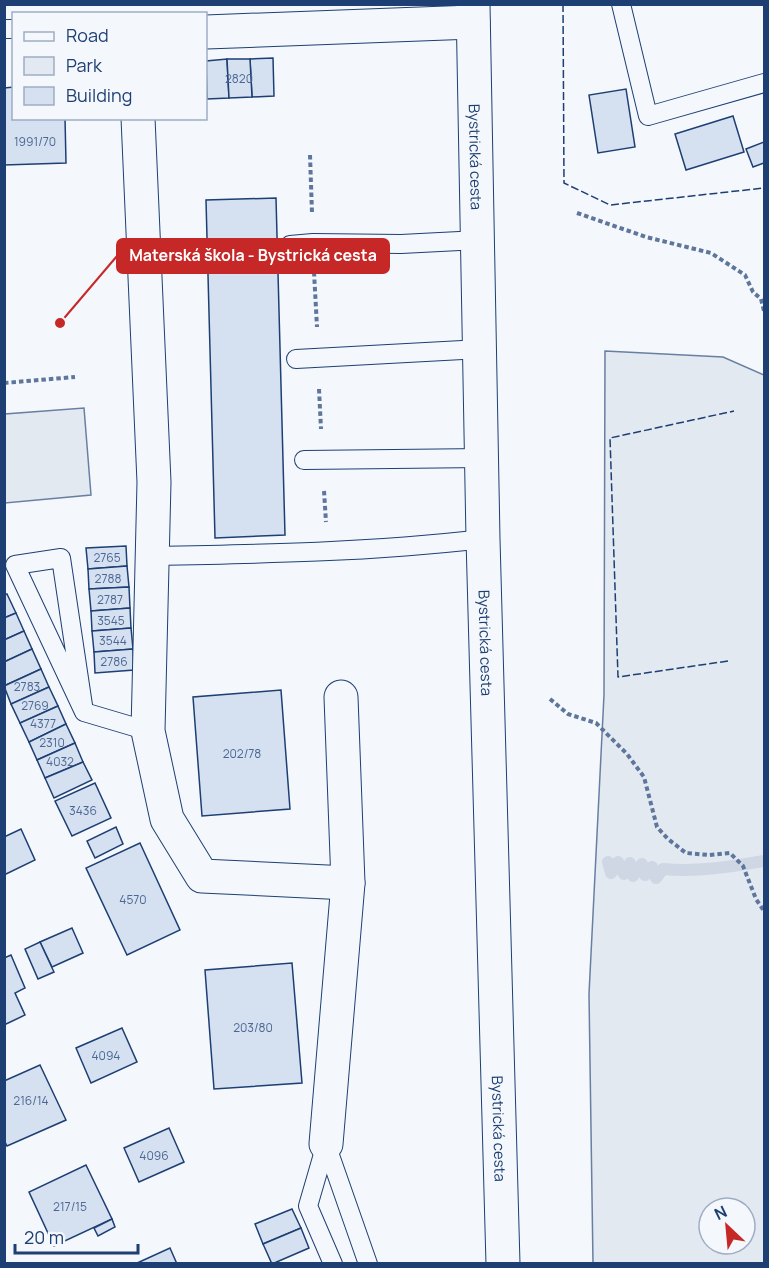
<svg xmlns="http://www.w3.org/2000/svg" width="769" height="1268" viewBox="0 0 769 1268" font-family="Manrope,sans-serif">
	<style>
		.green { fill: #e3e9f0; stroke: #687fa3; stroke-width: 1.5; fill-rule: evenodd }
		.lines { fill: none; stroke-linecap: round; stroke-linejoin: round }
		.stream { stroke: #cfd7e4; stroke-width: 12 }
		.building { fill: #d5e0f0; stroke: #1d3f73; stroke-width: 1.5 }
		.service-casing { stroke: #1d3f73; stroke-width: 20 }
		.minor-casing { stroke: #1d3f73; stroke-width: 35 }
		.primary-casing { stroke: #1d3f73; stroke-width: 35 }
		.path { stroke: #5e769c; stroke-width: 4; stroke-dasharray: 4.5 3; stroke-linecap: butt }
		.service { stroke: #f4f7fb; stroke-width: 18 }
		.minor { stroke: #f4f7fb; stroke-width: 33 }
		.primary { stroke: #f4f7fb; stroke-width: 33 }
		.fence { stroke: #1d3f73; stroke-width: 1.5; stroke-dasharray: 8 3; stroke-linecap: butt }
		.labels { text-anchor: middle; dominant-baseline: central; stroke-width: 4.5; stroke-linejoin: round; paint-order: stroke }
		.number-label { font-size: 12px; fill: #4b6792 }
		.street-label { font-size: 15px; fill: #1d3f73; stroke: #f4f7fb }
		.leader { fill: none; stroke: #c62828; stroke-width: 2 }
		.callout-dot { fill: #c62828; stroke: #f4f7fb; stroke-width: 2 }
		.callout { fill: #c62828; stroke: #c62828; stroke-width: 2 }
		.callout-label { font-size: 16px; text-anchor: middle; font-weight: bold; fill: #fff }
	</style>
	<rect width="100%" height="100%" fill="#f4f7fb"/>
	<g class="green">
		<path d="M605,351L723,357L764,375V1263H593L589,994L604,695ZM709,1208H745V1244H709Z"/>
		<path d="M84,408L91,495L5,503V414Z"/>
	</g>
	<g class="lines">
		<path class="stream" d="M608,862L611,873L618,862L624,874L630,863L633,876L642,864L645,875L652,867L656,878L663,869C698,872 730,867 764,861"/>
	</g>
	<g class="building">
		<path d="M273,58L274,96L252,97L250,59Z"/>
		<path d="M227,59L229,98L207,99L206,61Z"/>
		<path d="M227,59H250L252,97L229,98Z"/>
		<path d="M14,87V118H65L66,163L4,165V88Z"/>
		<path d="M626,89L635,147L598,153L589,95Z"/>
		<path d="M733,116L744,152L686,170L675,134Z"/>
		<path d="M764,142V163L753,167L746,149Z"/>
		<path d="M276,198L285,535L215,538L206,200Z"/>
		<path d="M126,546L127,566L88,569L86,548Z"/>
		<path d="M127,566L129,587L89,589L88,569Z"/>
		<path d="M129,587L130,608L91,611L89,589Z"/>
		<path d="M7,594L16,613L4,618V595Z"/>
		<path d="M130,608L131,628L92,631L91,611Z"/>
		<path d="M16,613L24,631L4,640V618Z"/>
		<path d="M131,628L133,649L94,652L92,631Z"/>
		<path d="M24,631L32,649L4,662V640Z"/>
		<path d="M32,649L41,669L4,686V662Z"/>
		<path d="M133,649L134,670L95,673L94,652Z"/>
		<path d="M41,669L49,687L11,704L4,686Z"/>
		<path d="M49,687L58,706L20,723L11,704Z"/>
		<path d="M281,690L290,809L202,816L193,697Z"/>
		<path d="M58,706L66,724L29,742L20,723Z"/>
		<path d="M66,724L75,743L37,760L29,742Z"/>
		<path d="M75,743L83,762L45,778L37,760Z"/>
		<path d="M83,762L92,780L54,798L45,778Z"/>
		<path d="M95,783L111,818L72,836L55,801Z"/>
		<path d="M116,827L123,844L95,858L87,841Z"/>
		<path d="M21,829L35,860L4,875V837Z"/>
		<path d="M140,843L180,930L127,955L86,868Z"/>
		<path d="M72,928L83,953L52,967L40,942Z"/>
		<path d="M40,942L54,972L38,979L25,949Z"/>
		<path d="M11,955L25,988L15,993L25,1015L4,1025V958Z"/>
		<path d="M292,963L302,1083L214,1089L205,970Z"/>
		<path d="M122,1028L137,1062L91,1083L76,1048Z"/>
		<path d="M40,1065L66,1120L7,1146L4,1140V1081Z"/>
		<path d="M169,1128L184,1162L139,1182L124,1148Z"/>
		<path d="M86,1165L112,1219L54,1246L29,1192Z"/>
		<path d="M292,1209L301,1228L263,1244L255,1224Z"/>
		<path d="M112,1219L115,1227L98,1236L94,1228Z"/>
		<path d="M301,1228L309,1248L272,1264L263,1244Z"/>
		<path d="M170,1248L177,1264H135Z"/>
	</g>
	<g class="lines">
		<g class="service-casing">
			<g id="service">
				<path d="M621,4L648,116L764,83"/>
				<path d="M4,29H14"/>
				<path d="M290,245L313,243L401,244L479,240"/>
				<path d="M296,359L481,349"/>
				<path d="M304,460L483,458"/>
				<path d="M151,556C262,554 373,552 483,539"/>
				<path d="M84,712L61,558L15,565L84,712L148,731"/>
				<path d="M326,1144L308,1206L333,1264"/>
				<path d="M326,1144L368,1264"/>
			</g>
		</g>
		<g class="minor-casing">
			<g id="minor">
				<path d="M206,32L473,22"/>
				<path d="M138,118L154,482L148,731L167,819L202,876L348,883L341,697"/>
				<path d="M326,1144L348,883"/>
			</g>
		</g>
		<g class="primary-casing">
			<g id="primary">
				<path id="s1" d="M473,4L483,539L503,1264"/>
			</g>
		</g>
		<g class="path">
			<path d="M310,155L312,213"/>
			<path d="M577,213L646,237L711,253L745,275L753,292L761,299L764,311"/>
			<path d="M314,272L317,327"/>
			<path d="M4,383L75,377"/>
			<path d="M319,389L321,429"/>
			<path d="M324,491L326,522"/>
			<path d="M550,699L568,714L596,723L627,754L644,777L657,827L668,839L686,853L709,855L730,853L743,866L756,899L764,911"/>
		</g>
		<use href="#service" class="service"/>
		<use href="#minor" class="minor"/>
		<use href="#primary" class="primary"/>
		<g class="fence">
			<path d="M563,4L564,183L610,205L764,188"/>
			<path d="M728,661L618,677L610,438L734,411"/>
		</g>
	</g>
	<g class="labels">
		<g class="number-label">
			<text x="239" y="78">2820</text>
			<text x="35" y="141">1991/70</text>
			<text x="107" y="557">2765</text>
			<text x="108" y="578">2788</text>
			<text x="110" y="599">2787</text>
			<text x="111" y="620">3545</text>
			<text x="113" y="640">3544</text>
			<text x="114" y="661">2786</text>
			<text x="27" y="686">2783</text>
			<text x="35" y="705">2769</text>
			<text x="43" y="723">4377</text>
			<text x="52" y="742">2310</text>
			<text x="242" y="753">202/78</text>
			<text x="60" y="761">4032</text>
			<text x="83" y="810">3436</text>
			<text x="133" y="899">4570</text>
			<text x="253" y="1027">203/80</text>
			<text x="106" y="1055">4094</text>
			<text x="31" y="1100">216/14</text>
			<text x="154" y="1155">4096</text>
			<text x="70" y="1206">217/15</text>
		</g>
		<g class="street-label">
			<text stroke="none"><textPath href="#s1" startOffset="153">Bystrická cesta</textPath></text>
			<text stroke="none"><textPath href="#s1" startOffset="639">Bystrická cesta</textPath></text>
			<text stroke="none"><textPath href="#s1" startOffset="1125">Bystrická cesta</textPath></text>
		</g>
	</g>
	<path class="leader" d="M60 323L117 256"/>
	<circle class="callout-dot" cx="60" cy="323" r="6"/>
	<rect class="callout" x="117" y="239" width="272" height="34" rx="6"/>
	<g class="callout-label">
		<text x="253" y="261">Materská škola - Bystrická cesta</text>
	</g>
	<rect width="769" height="1268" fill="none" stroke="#1d3f73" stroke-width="12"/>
	<rect x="12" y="12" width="195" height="108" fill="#f4f7fb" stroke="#9eadc5" stroke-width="1.5"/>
	<rect x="24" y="32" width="30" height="9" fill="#f4f7fb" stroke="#9eadc5" stroke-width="1.5"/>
	<text x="66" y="42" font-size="18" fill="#1d3f73">Road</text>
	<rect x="24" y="57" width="30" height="18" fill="#e3e9f0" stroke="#9eadc5" stroke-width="1.5"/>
	<text x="66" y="72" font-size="18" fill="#1d3f73">Park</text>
	<rect x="24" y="87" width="30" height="18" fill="#d5e0f0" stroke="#9eadc5" stroke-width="1.5"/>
	<text x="66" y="102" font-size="18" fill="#1d3f73">Building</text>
	<g transform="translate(727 1226) rotate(334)"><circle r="28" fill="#f4f7fb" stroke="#9eadc5" stroke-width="1.5"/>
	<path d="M0-4.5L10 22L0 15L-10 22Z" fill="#c62828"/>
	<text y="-9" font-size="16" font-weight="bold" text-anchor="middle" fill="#1d3f73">N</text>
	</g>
	<path d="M15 1244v9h123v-9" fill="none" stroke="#1d3f73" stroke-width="3"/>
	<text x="24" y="1244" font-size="18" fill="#1d3f73" stroke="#f4f7fb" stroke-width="4.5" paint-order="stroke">20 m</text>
</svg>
